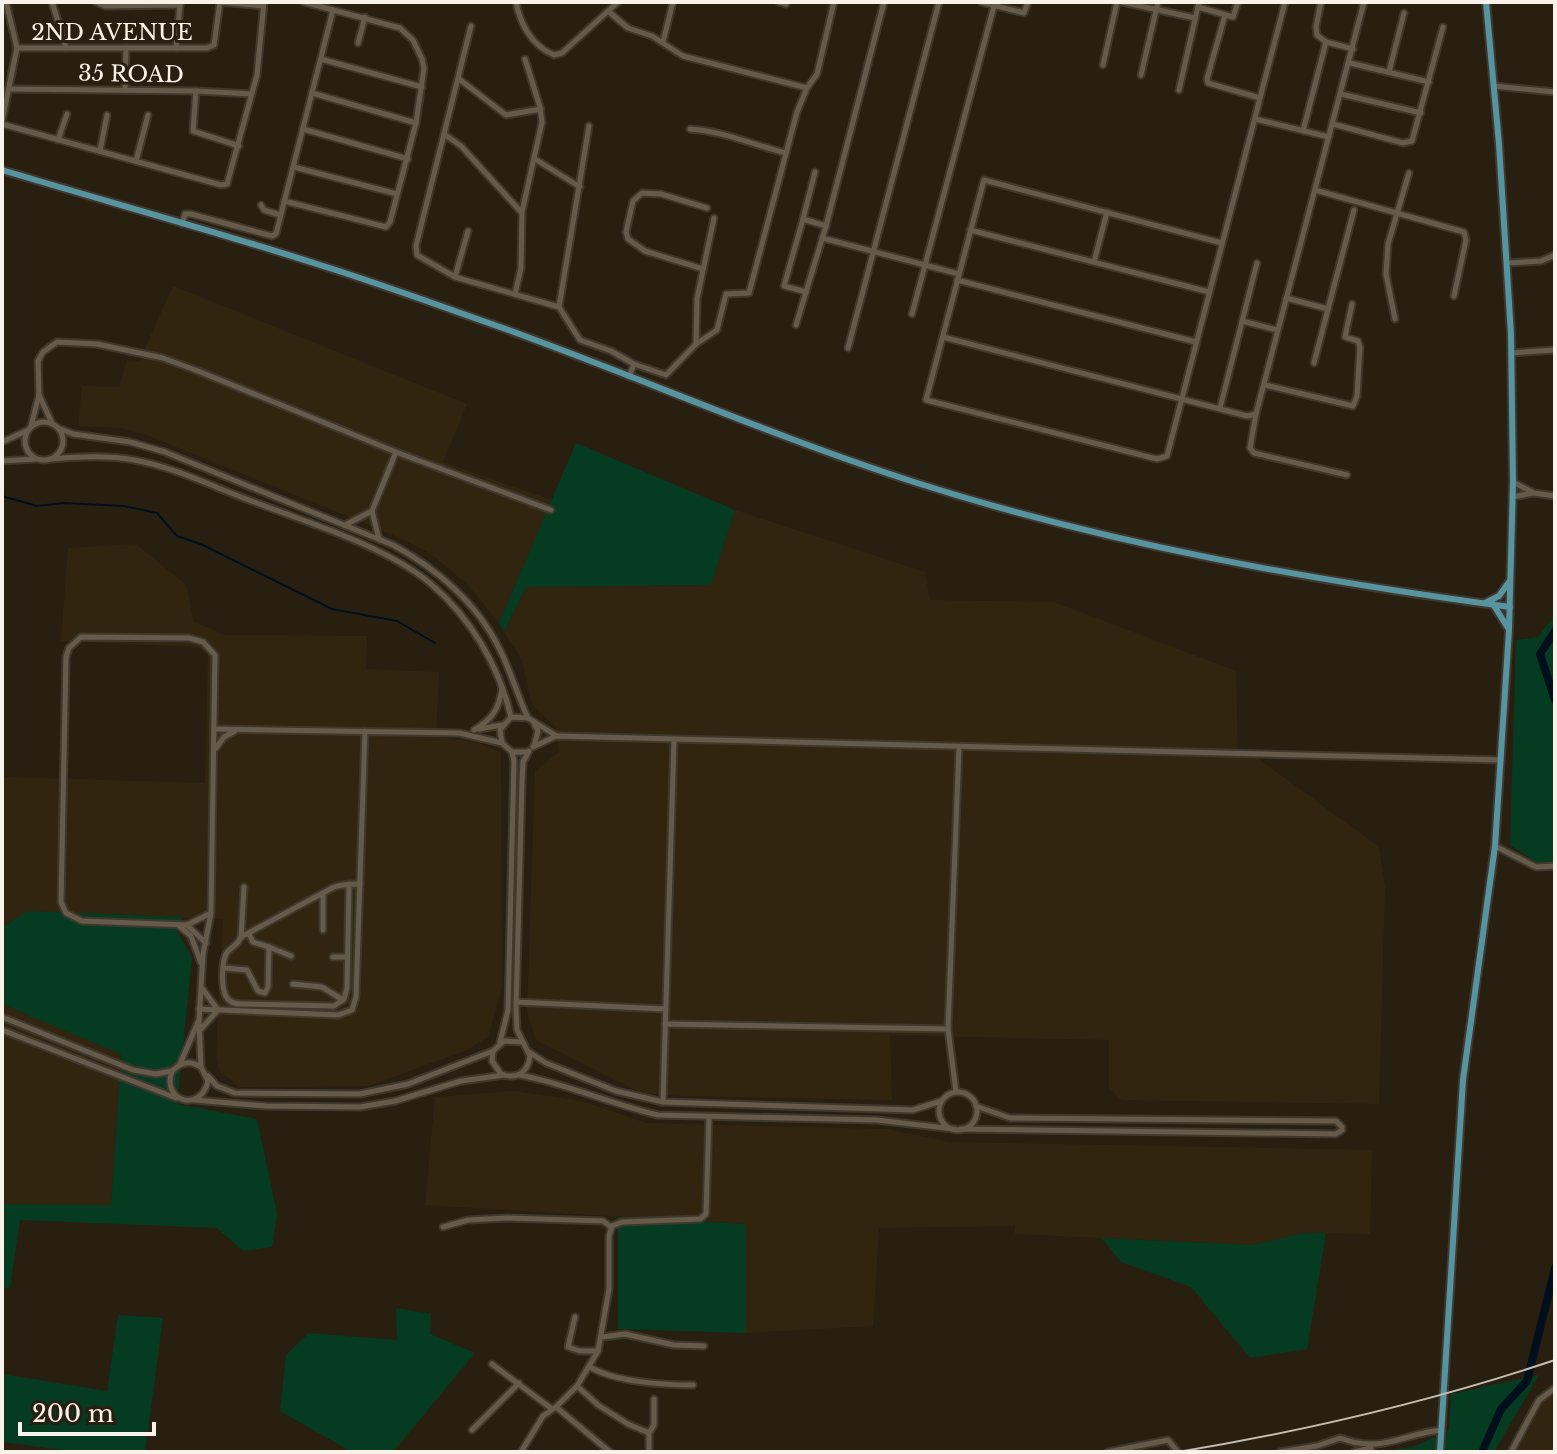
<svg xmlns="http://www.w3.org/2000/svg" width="1557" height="1454" viewBox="0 0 1557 1454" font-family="'Libre Baskerville',serif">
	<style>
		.built { fill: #322510 }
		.green { fill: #053b21 }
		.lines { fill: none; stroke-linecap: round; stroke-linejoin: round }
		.stream { stroke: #010f1d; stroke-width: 2 }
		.river { stroke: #010f1d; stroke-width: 8 }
		.minor-casing { stroke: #3f382e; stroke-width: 9 }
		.major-casing { stroke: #3f382e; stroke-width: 10 }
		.minor { stroke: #665b4b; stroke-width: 5 }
		.major { stroke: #56949f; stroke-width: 6 }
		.tram { stroke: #c3bcb1; stroke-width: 2 }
		.labels { text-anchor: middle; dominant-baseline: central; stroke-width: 6; stroke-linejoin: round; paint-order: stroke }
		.street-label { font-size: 22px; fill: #f8f2e8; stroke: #291f11 }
	</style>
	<rect width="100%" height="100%" fill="#291f11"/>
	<g class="built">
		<path d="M173,286L467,404L443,462L552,500L499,623L467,584L430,553L391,534L144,434L121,428L78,426L82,386L119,387L127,360L139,361Z"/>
		<path d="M735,510L925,572L930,600L1054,602L1236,671L1238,758L1256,757L1379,847L1385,887L1379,1104L1122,1100L1109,1088V1040L890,1035L892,1100L681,1096L641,1093L536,1040L527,1012L535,771L559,752L556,727L532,705L522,660L504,632L526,587L711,585Z"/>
		<path d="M136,544L186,585L194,622L226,635L367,636L366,669L439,672L436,737L480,743L501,753L502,987L488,1037L467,1050L368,1086L240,1087L219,1071L216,1051L223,919L27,911L2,928V777L205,783L208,655L198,647L61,641L68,548Z"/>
		<path d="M2,1004L121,1053L111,1206L2,1204Z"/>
		<path d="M514,1091L582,1101L646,1123L886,1129L950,1142L1372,1150L1370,1234L1304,1233L1252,1245L1015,1234V1226L879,1228L873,1326L746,1333V1224L425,1205L435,1097Z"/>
		<path d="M1555,1395V1452H1517L1542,1401Z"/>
	</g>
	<g class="green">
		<path d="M576,443L735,510L711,585L526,587L504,632L499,623Z"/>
		<path d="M1555,615V864L1544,867L1510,845L1516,640L1538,637Z"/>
		<path d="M27,911L183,917L177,931L192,958L177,1104L257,1119L277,1214L272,1247L243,1251L217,1228L20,1220L10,1288H2V1204L111,1205L121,1054L2,1004V928Z"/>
		<path d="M618,1217L746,1224V1333L618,1329Z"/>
		<path d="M1304,1233H1326L1307,1349L1250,1358L1191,1287L1121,1262L1102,1238L1252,1245Z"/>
		<path d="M396,1308L431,1314L430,1334L475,1353L393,1452H352L280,1411L286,1355L309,1333L397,1340Z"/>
		<path d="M118,1315L163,1318L145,1452H78L2,1442V1374L107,1391Z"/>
		<path d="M1539,1375L1494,1452H1377L1414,1447L1449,1430L1451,1394Z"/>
	</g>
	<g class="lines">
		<path class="stream" d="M2,496L37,506L63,503L124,506L157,513L177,536L203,545L332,609L397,621L435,643"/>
		<g class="river">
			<path d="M1555,631L1540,654L1555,700"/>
			<path d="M1482,1452L1501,1409L1527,1381L1555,1268"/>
		</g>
		<g class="minor-casing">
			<g id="minor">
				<path d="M52,2L66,48"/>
				<path d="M96,2L105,6L180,5"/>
				<path d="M220,2L263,6"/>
				<path d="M516,2C520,24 532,46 554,55L562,53L618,2"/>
				<path d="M779,2L786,4"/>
				<path d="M981,2L1024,13L1028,2"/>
				<path d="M1122,2L1195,18"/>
				<path d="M1321,2L1316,27L1317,35L1326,42L1353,49"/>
				<path d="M1198,7L1233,17L1238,2"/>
				<path d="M608,11L628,28L652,36L683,56L807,88"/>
				<path d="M1225,15L1207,79L1208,83L1260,98"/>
				<path d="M471,26L416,246L417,255L455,277L559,307L580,340L611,351L634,364L629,377"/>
				<path d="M663,42L673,2"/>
				<path d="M358,43L365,17"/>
				<path d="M17,48H207L214,45L220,2"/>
				<path d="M176,48L180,5"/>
				<path d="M321,59L422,87"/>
				<path d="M1350,63L1429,82"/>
				<path d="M1103,65L1117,2"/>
				<path d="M1389,72L1404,13"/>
				<path d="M1141,75L1158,2"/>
				<path d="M459,79L506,115L541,109"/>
				<path d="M1494,86L1555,92"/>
				<path d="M10,89L196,91L252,94"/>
				<path d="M125,90L126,48"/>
				<path d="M1179,90L1199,2"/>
				<path d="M196,91L193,131L239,146"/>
				<path d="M312,93L416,123"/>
				<path d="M1341,94L1421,113"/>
				<path d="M1255,119L1329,137"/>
				<path d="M2,121L17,48L6,2"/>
				<path d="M2,124L221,185L227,184L257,75L264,2"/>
				<path d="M1333,124L1403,143L1412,141L1443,27"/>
				<path d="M303,129L408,159"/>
				<path d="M690,129C723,131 753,145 786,153"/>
				<path d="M1303,131L1326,42"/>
				<path d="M444,134L461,146L522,213L521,268L515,294"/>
				<path d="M58,140L67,114"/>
				<path d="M100,151L107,115"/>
				<path d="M535,159L580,187"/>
				<path d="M136,161L148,115"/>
				<path d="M294,167L397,194"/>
				<path d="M815,172L803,219L826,226"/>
				<path d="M1315,190L1464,232L1466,240L1454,296"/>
				<path d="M284,201L386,227L390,222L416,123L424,68L422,59L413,40L400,28L333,10"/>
				<path d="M261,205L264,210L280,215"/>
				<path d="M522,212L542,122L540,107L525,59"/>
				<path d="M803,219L784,286L806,292"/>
				<path d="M182,224L185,214H191L272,236L276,234L333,10L304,2"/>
				<path d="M970,230L1209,292"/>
				<path d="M822,238L959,274"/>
				<path d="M1222,243L984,180L926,400L1157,459L1167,456L1285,2"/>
				<path d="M1094,262L1107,212"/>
				<path d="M1507,263L1541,261L1555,255"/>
				<path d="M703,269L645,251L628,239L626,232L633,201L642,193L661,194L707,208"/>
				<path d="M455,277L468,231"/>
				<path d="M957,280L1196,342"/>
				<path d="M1286,298L1328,309L1354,210"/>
				<path d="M559,307L589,126"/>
				<path d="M912,314L994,6"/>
				<path d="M1395,319L1386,274L1388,244L1409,173"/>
				<path d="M1242,321L1277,330"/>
				<path d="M796,325L826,226L884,2"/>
				<path d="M943,337L1247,416L1256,414L1364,2"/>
				<path d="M696,344L697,299L714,218"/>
				<path d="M848,348L939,2"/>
				<path d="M1511,353L1555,350"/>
				<path d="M1314,363L1328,309"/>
				<path d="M634,364L666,375L696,344L717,330L726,294L749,293L797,112L807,88L817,74L834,2"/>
				<path d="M1265,385L1353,406L1357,396L1360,347L1358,341L1345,337L1352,304"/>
				<path d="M39,395L52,423"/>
				<path d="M1220,408L1257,263"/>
				<path d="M1256,414L1250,448L1254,453L1347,475"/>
				<circle cx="44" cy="441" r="19"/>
				<path d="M31,426L39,395L38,361L43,352L57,342L97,344L163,358L198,371L396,452L551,510"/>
				<path d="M58,428L73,434L130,442L165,452L393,545C436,568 477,603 499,648C511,671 517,695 528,718"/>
				<path d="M2,442L26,431"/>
				<path d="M49,459C78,457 105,455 134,460C174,467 211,486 249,500C305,522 385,545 431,584C471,618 499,666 511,717"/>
				<path d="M2,461L36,459"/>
				<path d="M1513,482L1534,493L1555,496"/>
				<path d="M1512,497L1533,493"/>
				<path d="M345,525L372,511"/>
				<path d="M379,539L372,511L396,452"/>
				<path d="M533,721L538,731L534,746"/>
				<path d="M214,729L459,733L502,743"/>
				<path d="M479,729L502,725"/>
				<path d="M474,730C492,719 499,710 502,688"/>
				<path d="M533,747L556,736L1501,760"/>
				<path d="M216,748L224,737L235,731"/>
				<path d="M527,752H512L502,743L500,730L511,717L528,718L555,735"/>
				<path d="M1495,846L1536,867L1555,866"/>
				<path d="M349,884L347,988L344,999L334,1006L247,1004C241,1004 234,1005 229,1000C220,993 221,959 228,951C234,945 238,945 241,937L334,887C343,884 351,884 360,884"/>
				<path d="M178,925L191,936L201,963"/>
				<path d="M187,925L206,943"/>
				<path d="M323,930V894"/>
				<path d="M249,934L253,942L269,947"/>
				<path d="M241,937L244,887"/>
				<path d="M333,957H347"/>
				<path d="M224,968L247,970L258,991L265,993L268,987L269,947L291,956"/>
				<path d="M293,984L322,987L343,1000"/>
				<path d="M516,1002L665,1009"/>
				<path d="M199,1009L338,1015L352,1010L356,997L365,731"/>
				<path d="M2,1017L133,1070L156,1074L171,1071"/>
				<path d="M665,1024L948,1029"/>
				<path d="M201,1029L218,1010L202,988"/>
				<path d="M2,1030L176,1098"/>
				<path d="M500,1042L508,1010L514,761L512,752"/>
				<path d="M521,1042L504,1041L493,1051L492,1061L501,1074C517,1080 528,1072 530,1056L517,1030L516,1009L522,781L523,762L529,751"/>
				<path d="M529,1052L546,1063L616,1091L663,1102L913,1110L941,1101"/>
				<path d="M180,1064L198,1022"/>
				<path d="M201,1067C189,1060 182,1062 172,1071C161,1102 201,1113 208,1081L201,1067L199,1021L203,954L211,913L215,655L203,642L189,638L81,637L69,648L66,657L61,902L66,913L82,921L187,925L211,913"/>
				<path d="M520,1075C567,1084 611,1104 658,1115L877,1120L954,1129"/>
				<path d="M208,1076L217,1086L235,1093L360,1094L408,1084L493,1051"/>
				<circle cx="958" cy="1111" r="19"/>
				<path d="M956,1092L948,1029L959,748"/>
				<path d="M195,1100L266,1106L360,1107L395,1101L461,1081L504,1075"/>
				<path d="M663,1102L674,740"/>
				<path d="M961,1129L1336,1134L1342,1130V1127L1336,1121L1010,1118L976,1106"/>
				<path d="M443,1227L468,1220L506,1218L603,1221L611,1227"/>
				<path d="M575,1317L568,1347L580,1351H598"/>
				<path d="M603,1337L625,1334L674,1345L704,1346"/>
				<path d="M492,1364L552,1409"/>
				<path d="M590,1367C615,1382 664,1385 693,1385"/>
				<path d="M577,1386L598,1405L628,1424L649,1433"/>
				<path d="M556,1407L610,1452"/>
				<path d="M472,1430L519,1383"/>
				<path d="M521,1452L543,1416L556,1407L577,1386L598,1351L609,1289V1236L612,1226L622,1222L700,1219L706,1214L709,1117"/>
				<path d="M649,1452V1433L654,1425V1399"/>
				<path d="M1108,1452L1168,1440L1178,1452"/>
				<path d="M1280,1452L1317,1446L1340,1438C1382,1454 1402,1434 1441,1430"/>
				<path d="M1354,1452L1371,1448"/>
				<path d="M1511,1452L1539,1400L1555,1388"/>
			</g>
		</g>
		<g class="major-casing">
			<g id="major">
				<path d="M2,170C108,202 215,231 320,265C381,284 440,306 500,327C639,377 774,437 914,482C1108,544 1309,580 1510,607"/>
				<path d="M1485,603L1499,596L1509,582"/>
				<path d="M1493,604L1508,628"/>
				<path d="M1440,1452L1463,1080L1495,846L1509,630L1513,482L1511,334L1499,144L1486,2"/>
			</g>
		</g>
		<use href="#minor" class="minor"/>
		<use href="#major" class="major"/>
		<path class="tram" d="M1178,1452C1305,1431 1433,1401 1555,1360"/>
	</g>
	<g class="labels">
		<g class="street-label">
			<text x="112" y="32">2ND AVENUE</text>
			<text transform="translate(131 74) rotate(1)">35 ROAD</text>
		</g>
	</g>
	<rect width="1557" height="1454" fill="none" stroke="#f8f2e8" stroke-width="8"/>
	<path d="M20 1422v12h134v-12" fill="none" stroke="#f8f2e8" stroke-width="4"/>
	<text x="32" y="1422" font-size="24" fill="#f8f2e8" stroke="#291f11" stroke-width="6" paint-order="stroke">200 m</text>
</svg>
